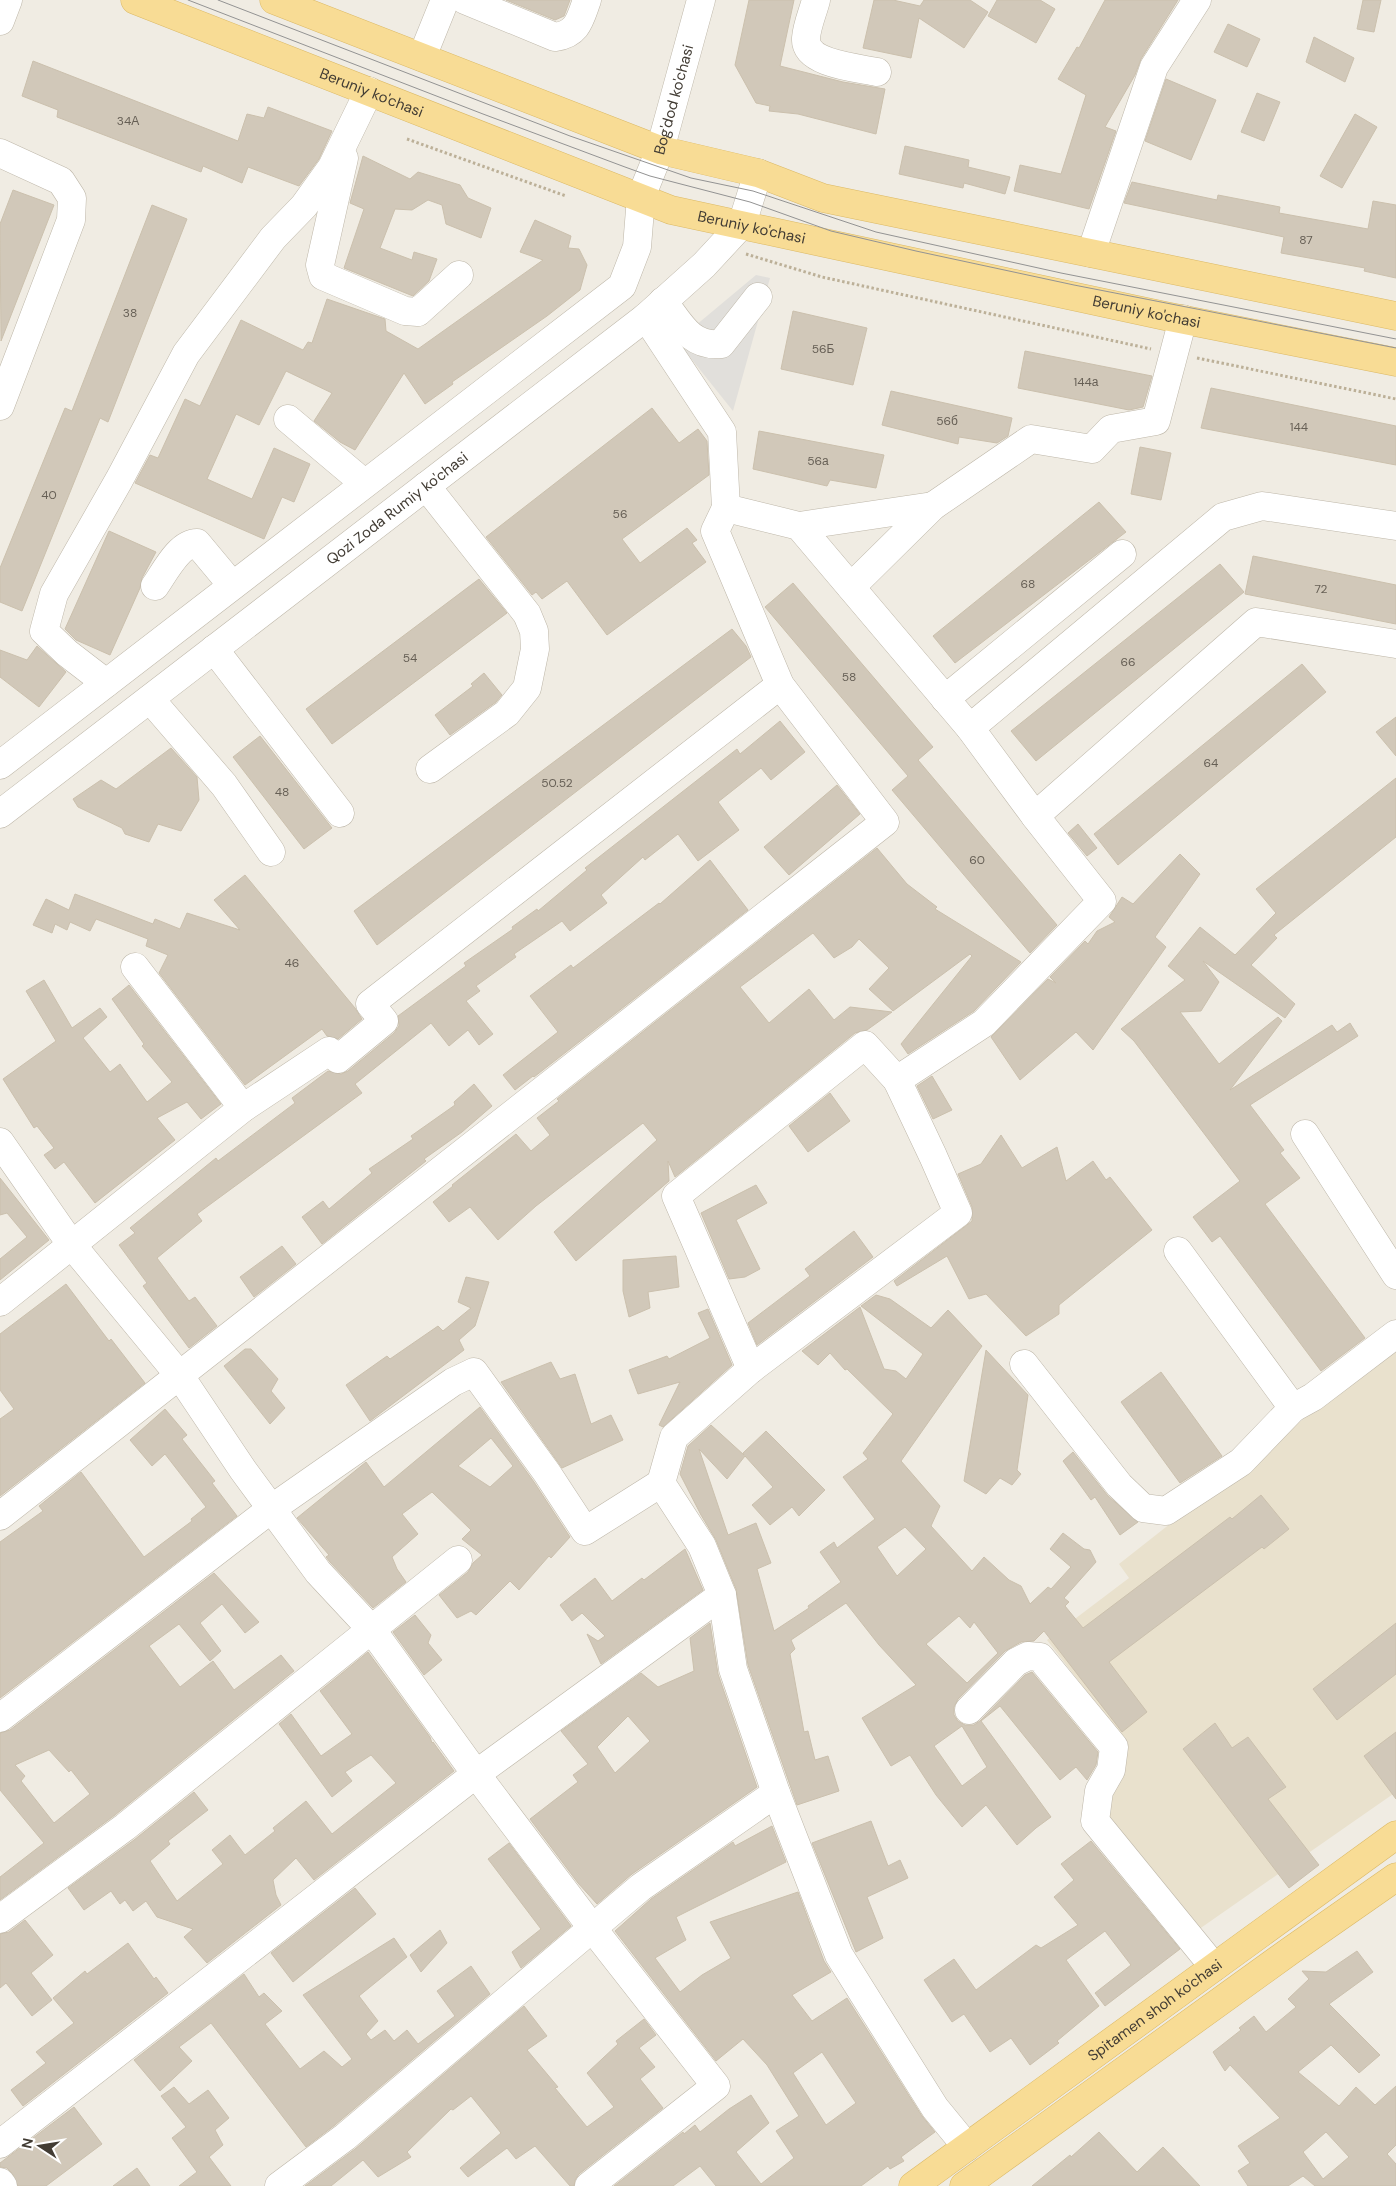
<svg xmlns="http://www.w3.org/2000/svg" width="1396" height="2186" viewBox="0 0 1396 2186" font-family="'DM Sans',sans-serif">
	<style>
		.education { fill: #e9e1cd }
		.parking { fill: #e1dfdb }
		.building { fill: #d1c8b9; stroke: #cbc0ad; fill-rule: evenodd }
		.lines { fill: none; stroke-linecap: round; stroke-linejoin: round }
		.minor-casing { stroke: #beb7a9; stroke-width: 29 }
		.major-casing { stroke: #dbb966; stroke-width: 29 }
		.path { stroke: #bcb098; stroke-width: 3; stroke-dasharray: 2.5 2.5; stroke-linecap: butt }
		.minor { stroke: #fff; stroke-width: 28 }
		.major { stroke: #f8dc95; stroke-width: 28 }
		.tram { stroke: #939393; stroke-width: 1 }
		.labels { text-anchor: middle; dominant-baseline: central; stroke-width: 4; stroke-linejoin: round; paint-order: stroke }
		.number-label { font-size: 12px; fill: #665f55 }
		.street-label { font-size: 15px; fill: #423c34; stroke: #fff }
	</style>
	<rect width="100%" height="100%" fill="#f0ece3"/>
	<path class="education" d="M1396,1346V1792L1195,1932L1106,1824L1120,1735L1047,1640L1129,1578L1119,1564Z"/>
	<path class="parking" d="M756,275L770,278L733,411L677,341Z"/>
	<g class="building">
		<path d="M506,0H570L564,16L555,20Z"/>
		<path d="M749,0H794L780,66L843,82L885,89L876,134L798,114L769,111L770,106L756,103L735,65Z"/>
		<path d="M874,0H893L920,6L924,0H970L988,12L964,48L919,18L911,58L863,48Z"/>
		<path d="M997,0H1040L1055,9L1036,43L988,16Z"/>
		<path d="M1105,0H1178L1141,59L1135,75L1105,127L1116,131L1089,209L1014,191L1020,165L1061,174L1086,95L1058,79L1077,47L1079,48Z"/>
		<path d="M1363,0H1381L1374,32L1357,29Z"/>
		<path d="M1228,24L1260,39L1247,67L1214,52Z"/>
		<path d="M1314,37L1354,58L1345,82L1306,62Z"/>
		<path d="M33,61L238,141L247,114L264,118L268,107L332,131L319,159L299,186L248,167L242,183L203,166L201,172L57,117L58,110L22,96Z"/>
		<path d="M1166,79L1216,100L1191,160L1145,141Z"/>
		<path d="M1257,93L1280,102L1264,141L1241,132Z"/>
		<path d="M1355,114L1377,127L1342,188L1320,176Z"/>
		<path d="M905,146L969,160L968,167L1010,177L1005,194L964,183L963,188L899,174Z"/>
		<path d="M363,156L410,179L418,172L460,185L468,198L491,208L481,238L446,224L442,205L428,200L412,210L395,209L380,248L412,260L414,252L437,259L429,281L413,296L344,268L364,209L350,203Z"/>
		<path d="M1132,182L1217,200L1218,195L1280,207L1279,213L1368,229L1373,201L1396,205V278L1364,271L1365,268L1281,253L1284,237L1124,203Z"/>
		<path d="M13,190L54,205L1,341L0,224Z"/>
		<path d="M152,205L187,219L108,422L100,418L22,611L0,602V568L65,408L72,411Z"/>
		<path d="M535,220L571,236L568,248L579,249L587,265L580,290L547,316L452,382L453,384L425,404L404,373L355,450L340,442L314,421L332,393L286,371L259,425L236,414L207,479L252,499L274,448L310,464L294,502L282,497L264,539L135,483L150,455L158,458L185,399L200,406L241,320L303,350L308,342L312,343L327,299L385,319L386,331L418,349L543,260L520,252Z"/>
		<path d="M793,311L867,328L853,385L781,369Z"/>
		<path d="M1025,351L1152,376L1143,407L1129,410L1018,388Z"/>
		<path d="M1211,388L1396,426V465L1201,428Z"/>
		<path d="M891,391L1012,418L1008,436L997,443L959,437L958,444L882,425Z"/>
		<path d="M652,408L679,443L698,429L707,441L709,475L622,539L640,563L687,528L697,540L692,543L706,562L607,635L567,581L542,599L536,592L532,595L486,537Z"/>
		<path d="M759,431L884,455L876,488L830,480L827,486L753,469Z"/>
		<path d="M1140,447L1171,453L1161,500L1131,494Z"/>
		<path d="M1099,502L1126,532L955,663L933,636Z"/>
		<path d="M109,531L156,552L142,578L140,588L110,655L76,640L65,629Z"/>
		<path d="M1253,556L1396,585V624L1245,594Z"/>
		<path d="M1220,564L1244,592L1036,761L1011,731Z"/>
		<path d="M479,579L507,613L332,744L306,709Z"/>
		<path d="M793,583L933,747L918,760L1057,925L1030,953L892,790L908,776L765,607Z"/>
		<path d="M732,629L746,646L751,657L377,945L354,911Z"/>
		<path d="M37,646L66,672L39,707L0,677V650L27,660Z"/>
		<path d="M1302,664L1326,692L1118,865L1094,834Z"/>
		<path d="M484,673L502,695L496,702L450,735L435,715L473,686L471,684Z"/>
		<path d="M1396,717V756L1376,732Z"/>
		<path d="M780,721L805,752L771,780L761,768L718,802L739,830L698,861L678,834L645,860L643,857L601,895L607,903L570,931L562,921L514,954L516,957L476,986L480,991L466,1001L493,1034L479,1045L468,1030L449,1046L431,1023L355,1084L362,1093L197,1214L202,1221L157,1258L189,1301L195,1297L217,1326L189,1348L143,1286L147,1283L119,1245L135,1233L130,1228L216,1158L218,1161L295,1103L292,1098L328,1071L341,1074L348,1071L394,1033L399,1026L398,1016L466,966L464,963L513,929L512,927L537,909L538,911L587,870L585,868L737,749L740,754Z"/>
		<path d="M260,736L332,828L304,849L233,757Z"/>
		<path d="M171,748L197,777L199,800L181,831L158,824L149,842L125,834L122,828L78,807L73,799L101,780L116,789Z"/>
		<path d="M1396,778V837L1274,935L1277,938L1251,965L1295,1004L1285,1018L1203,961L1219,982L1201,1011L1180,1012L1219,1064L1278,1017L1282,1021L1230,1090L1332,1025L1337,1032L1350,1023L1358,1036L1250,1105L1284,1150L1280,1153L1300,1178L1265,1204L1365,1338L1321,1371L1220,1236L1212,1242L1193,1217L1240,1181L1134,1041L1121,1029L1185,980L1168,966L1200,927L1235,955L1276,913L1256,889Z"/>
		<path d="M837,785L860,814L789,875L764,847Z"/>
		<path d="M1078,824L1097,848L1087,856L1068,833Z"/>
		<path d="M877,848L907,884L937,907L935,909L1021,962L974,1011L908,1054L901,1044L972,956L970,954L893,1011L869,989L889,968L859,939L852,947L834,958L813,933L740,987L769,1023L809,989L834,1020L850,1007L892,1012L867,1030L855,1033L675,1177L668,1161L669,1181L576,1261L554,1232L657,1140L643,1123L536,1206L498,1240L470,1207L449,1222L433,1202L453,1186L452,1185L516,1134L531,1151L550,1135L537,1118L559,1101L557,1099Z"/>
		<path d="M1180,854L1200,874L1155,937L1166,947L1093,1050L1076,1032L1020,1080L991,1037L1048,979L1056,983L1050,977L1085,941L1088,944L1097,931L1115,922L1109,917L1122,897L1133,904Z"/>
		<path d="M710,860L748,910L534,1077L533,1076L515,1090L503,1075L558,1032L530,996L571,965L573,968L659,903L660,904Z"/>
		<path d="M245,875L355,1008L362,1019L338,1039L327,1036L322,1029L245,1085L159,973L168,955L146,946L148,939L96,919L90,931L70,922L67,930L55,924L52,933L33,925L46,899L69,910L75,894L153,924L155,919L180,929L187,913L240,930L214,900Z"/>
		<path d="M44,980L72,1028L100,1008L107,1017L83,1038L110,1072L120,1064L147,1102L172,1082L142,1046L144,1044L112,999L129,985L221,1104L201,1119L187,1102L157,1118L175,1140L95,1203L64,1162L55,1169L44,1155L54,1148L37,1126L34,1128L3,1079L56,1041L26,991Z"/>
		<path d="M932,1076L952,1110L933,1119L917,1086Z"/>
		<path d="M474,1084L492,1106L462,1132L424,1159L426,1161L322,1244L302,1217L323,1201L329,1209L372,1173L369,1169L413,1139L411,1136L455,1105L454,1102Z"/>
		<path d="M830,1093L850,1121L808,1152L789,1126Z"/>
		<path d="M1001,1135L1022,1168L1057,1147L1066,1181L1093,1161L1106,1180L1110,1177L1152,1230L1059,1305V1314L1026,1336L986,1294L969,1299L947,1256L897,1286L894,1281L972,1221V1207L958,1174L981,1164Z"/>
		<path d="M0,1178L49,1240L0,1280V1259L27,1237L7,1213L0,1215Z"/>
		<path d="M756,1185L767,1203L736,1220L760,1269L745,1277L729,1279L701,1213Z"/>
		<path d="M854,1231L873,1257L757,1345L748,1323L810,1276L805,1269Z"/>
		<path d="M282,1246L296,1264L254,1297L240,1277Z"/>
		<path d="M676,1256L679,1287L648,1292L650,1308L629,1317L623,1291V1260Z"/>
		<path d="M466,1277L489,1282L475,1326L459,1340L464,1350L370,1421L346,1385L387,1356L390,1359L438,1326L443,1331L471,1308L458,1302Z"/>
		<path d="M66,1284L109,1341L111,1339L145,1383L0,1496V1419L14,1409L0,1390V1334Z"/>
		<path d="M876,1295L890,1299L931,1328L948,1310L982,1346L901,1461L940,1506L931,1526L972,1571L984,1557L1009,1580L1021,1586L1030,1604L1048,1587L1051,1589L1071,1567L1050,1549L1063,1533L1084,1549L1090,1550L1096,1562L1064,1598L1069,1602L1065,1606L1083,1628L1230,1517L1232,1519L1261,1495L1289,1529L1264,1549L1262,1547L1109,1662L1147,1712L1122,1732L1044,1631L1034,1641L1021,1642L1005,1651L958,1699L954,1707V1715L958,1721L965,1725H974L980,1721L1025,1675L1032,1672L1098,1752L1096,1765L1087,1780L1076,1767L1060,1780L1000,1706L981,1721L1051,1817L1036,1828L1017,1845L986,1805L962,1827L936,1795L910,1755L891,1766L862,1718L916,1685L879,1645L846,1603L791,1640L795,1649L790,1654L804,1732L808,1731L815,1760L828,1756L839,1791L797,1805L748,1665L736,1589L716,1540L701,1515L680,1474L688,1446L711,1425L744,1455L743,1453L766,1431L825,1490L799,1516L792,1507L770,1525L752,1505L773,1487L745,1456L727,1479L699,1449L728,1535L756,1523L771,1563L757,1569L774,1631L809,1608L808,1606L841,1582L820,1552L834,1542L837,1548L875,1519L843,1477L868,1459L863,1453L893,1414L847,1369L845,1370L830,1353L818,1365L802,1351L860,1307L884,1369L896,1371L906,1379L923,1354L861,1306ZM905,1527L926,1549L897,1576L877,1547ZM959,1616L970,1628L974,1622L998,1653L967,1683L926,1644ZM962,1726L987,1767L962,1786L934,1746Z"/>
		<path d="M708,1309L732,1365L663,1427L659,1425L680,1382L638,1394L629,1370L667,1356L669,1359L710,1338L698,1313Z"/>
		<path d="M245,1349H251L278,1379L271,1391L285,1408L270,1424L224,1366Z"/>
		<path d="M986,1350L1028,1395L1017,1470L1021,1474L1012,1485L1000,1478L986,1494L964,1481Z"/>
		<path d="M551,1362L560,1379L575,1374L591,1424L611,1415L623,1440L562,1468L501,1382Z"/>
		<path d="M1161,1372L1222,1456L1180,1483L1121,1402Z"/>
		<path d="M480,1407L534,1482L570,1537L551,1558L549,1556L519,1590L510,1581L476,1615L471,1611L457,1618L439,1595L468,1572L473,1563L482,1555L462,1539L471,1530L432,1492L402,1514L418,1534L392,1557L397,1569L406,1582L373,1608L330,1562L326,1557L329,1555L297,1518L366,1462L384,1487ZM491,1438L513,1466L490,1487L458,1466Z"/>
		<path d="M165,1409L187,1435L182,1439L215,1481L212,1483L237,1516L0,1698V1542L43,1511L39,1506L81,1472L144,1557L192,1521L191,1519L206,1507L165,1454L152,1466L130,1440Z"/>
		<path d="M1073,1452L1108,1496L1138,1522L1120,1535L1095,1497L1091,1500L1063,1461Z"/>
		<path d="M685,1549L703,1590L601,1664L587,1634L598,1641L605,1636L582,1613L572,1621L560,1605L595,1578L612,1601L642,1578L644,1580Z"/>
		<path d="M214,1573L259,1622L245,1633L222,1604L200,1623L221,1651L210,1661L179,1624L149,1646L180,1687L213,1661L234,1690L281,1655L294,1671L115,1815L0,1900V1877L44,1843L0,1790V1733L10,1730ZM49,1750L69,1772L71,1770L90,1794L54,1823L21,1781L25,1776L15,1765Z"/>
		<path d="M415,1615L431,1635L428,1643L442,1660L424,1675L393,1632Z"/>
		<path d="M710,1623L718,1674L757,1787L632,1874L597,1904L578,1883L530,1819L578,1782L573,1775L588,1764L561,1731L641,1673L658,1687L694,1671L690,1638ZM628,1716L650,1741L615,1773L597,1747Z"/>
		<path d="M1396,1623V1674L1337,1720L1313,1689Z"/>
		<path d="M368,1652L430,1737L432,1743L433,1742L454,1771L314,1880L296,1858L273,1880L276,1895L281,1905L207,1963L184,1937L193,1929L157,1917L146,1901L133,1911L125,1900L120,1904L111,1891L84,1910L68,1888L134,1840L194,1792L208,1810L168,1841L170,1844L150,1861L177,1901L223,1864L212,1850L230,1835L245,1855L275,1831L273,1828L306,1801L332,1834L396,1783L371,1755L345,1772L352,1781L332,1797L279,1724L291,1714L321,1756L352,1734L320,1691Z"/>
		<path d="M1215,1723L1232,1748L1248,1737L1286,1787L1268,1799L1319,1865L1289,1888L1183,1749Z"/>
		<path d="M1396,1732V1799L1364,1756Z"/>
		<path d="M871,1821L888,1866L900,1860L908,1878L867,1897L883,1938L856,1952L812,1843Z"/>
		<path d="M772,1826L786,1862L676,1917L686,1940L655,1958L680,1992L702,1975L731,1958L710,1922L798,1892L824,1961L831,1972L792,1995L812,2021L847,1998L922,2116L935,2132L901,2157L904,2161L890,2169L888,2166L861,2186H716L700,2166L673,2186H614L683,2132L684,2134L695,2125L700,2132L729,2109L751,2095L769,2123L736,2152L761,2184L794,2158L776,2131L799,2116L767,2065L743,2039L716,2061L615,1931L651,1899L733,1842L735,1846ZM822,2052L856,2103L826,2125L793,2073Z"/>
		<path d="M1091,1841L1180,1949L1105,2006L1095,1993L1131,1965L1105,1931L1066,1960L1099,2006L1057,2041L1059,2043L1030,2065L1011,2038L990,2052L964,2014L952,2022L924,1980L954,1959L976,1990L1036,1945L1041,1948L1078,1925L1054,1897L1074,1880L1061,1864Z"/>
		<path d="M509,1843L571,1926L521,1968L512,1952L541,1929L488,1859Z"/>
		<path d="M355,1888L376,1914L293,1982L271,1953Z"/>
		<path d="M25,1920L53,1955L31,1973L52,2000L32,2016L6,1983L0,1988V1934L9,1932Z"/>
		<path d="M440,1930L447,1943L421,1972L410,1955Z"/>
		<path d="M394,1938L407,1957L359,1996L378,2021L366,2034L371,2040L385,2030L394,2041L407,2030L418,2044L455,2016L437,1991L471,1966L490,1994L335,2125L306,2147L211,2023L179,2047L192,2061L160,2091L134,2060L244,1974L259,1997L264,1993L282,2011L265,2024L300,2069L324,2051L342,2067L352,2059L303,1995Z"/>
		<path d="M128,1943L154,1979L156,1977L168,1993L23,2106L11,2090L46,2063L36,2052L74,2023L53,1998L85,1971L87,1974Z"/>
		<path d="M1357,1951L1373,1972L1329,2004L1380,2055L1359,2073L1331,2045L1298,2072L1339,2106L1356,2087L1375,2105L1396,2086V2145L1387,2154L1396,2164V2186H1315L1303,2176L1288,2186H1248L1238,2171L1250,2163L1238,2146L1280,2118L1230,2065L1225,2071L1213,2052L1241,2030L1239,2028L1254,2016L1266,2032L1296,2007L1288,1999L1309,1979L1302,1971L1326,1972ZM1326,2132L1349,2157L1323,2179L1303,2152Z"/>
		<path d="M524,2006L547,2036L527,2050L558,2087L555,2088L587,2127L614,2107L587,2073L618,2044L616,2041L644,2019L656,2035L639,2048L655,2067L640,2079L663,2108L579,2174L575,2180L574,2186H570L535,2146L516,2159L507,2148L468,2177L460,2168L501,2133L471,2096L453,2110L451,2109L407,2152L411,2157L378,2177L363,2160L331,2186H305L355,2149Z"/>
		<path d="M174,2087L189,2104L208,2090L229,2118L215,2130L223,2145L209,2157L231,2186H179L197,2172L172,2138L186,2127L161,2096Z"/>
		<path d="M74,2107L102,2144L46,2186H18L12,2173L7,2168L0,2167V2163Z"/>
		<path d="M1099,2132L1137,2172L1163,2147L1200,2186H1032L1070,2155L1071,2157Z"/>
		<path d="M137,2168L150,2186H113Z"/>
	</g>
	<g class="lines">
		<g class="minor-casing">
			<g id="minor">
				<path d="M465,0L555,37C578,34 580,19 587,0"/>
				<path d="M816,0C813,12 807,25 806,38C804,64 859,68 877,72"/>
				<path d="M0,21L8,0"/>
				<path d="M422,57L445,0"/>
				<path d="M0,153L61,181L72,198L71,220L0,406"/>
				<path d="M344,158L320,265L323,276L405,311L418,312L459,275"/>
				<path d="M1091,253L1154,67L1197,0"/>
				<path d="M663,301C680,323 690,347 721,344L758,297"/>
				<path d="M646,317L722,432L726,508"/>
				<path d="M288,419L364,483"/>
				<path d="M426,486L527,614L534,631L535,649L527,688L507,713L430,769"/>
				<path d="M799,526L933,506"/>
				<path d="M155,586C165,572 179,543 197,543L232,585"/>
				<path d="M851,587L933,506L1031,439L1092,449L1111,429L1156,421L1183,319"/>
				<path d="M214,649L340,813"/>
				<path d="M106,683L67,653L44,631L54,594L119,480L186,354L273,238L304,206L332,167L369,91"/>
				<path d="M150,699L224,785L271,852"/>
				<path d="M945,699L1122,554"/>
				<path d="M970,728L1035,816"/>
				<path id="s1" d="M0,765L622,286L637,247L641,197L660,150L701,0"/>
				<path id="s2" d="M0,814L646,317L704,265L742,224L758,173"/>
				<path d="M135,967L243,1108"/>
				<path d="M1305,1134L1396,1275"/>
				<path d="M0,1142L71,1244L180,1376L243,1470L318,1572L372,1630L476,1774L593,1929L716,2086L589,2186"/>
				<path d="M1178,1251L1293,1408L1313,1397L1396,1334"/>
				<path d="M0,1302L243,1108L329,1051L338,1059L384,1021L370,1004L780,685"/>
				<path d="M1024,1364L1119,1485L1143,1508L1166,1511L1241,1462L1293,1408"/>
				<path d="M751,1369L676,1196L865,1045L897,1080"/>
				<path d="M0,1516L885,822L780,685L715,531L726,508L799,526L970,728L1223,517L1262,506L1396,526"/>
				<path d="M969,1710L1016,1662L1028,1656L1040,1657L1114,1747L1111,1770L1099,1791L1095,1821L1214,1967"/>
				<path d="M0,1718L271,1509L453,1382L474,1372L547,1473L585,1531L661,1483"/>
				<path d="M0,1919L125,1827L458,1560"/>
				<path d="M0,2144L476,1774L722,1595"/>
				<path d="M967,2147L935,2108L839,1955L776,1793L733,1669L722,1595L702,1546L661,1483L674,1437L751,1369L958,1213L933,1156L897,1080L984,1023L1102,901L1035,816L1256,622L1396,644"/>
				<path d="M0,2182L3,2186"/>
				<path d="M279,2186L345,2137L641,1887L776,1793"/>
			</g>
		</g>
		<g class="major-casing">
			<g id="major">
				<path id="s3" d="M135,0L671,210L1165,316L1396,362"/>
				<path d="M274,0L660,150L758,173L823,198L1396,316"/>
				<path id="s4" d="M913,2186L1396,1835"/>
				<path d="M964,2186L1290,1951L1396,1877"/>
			</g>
		</g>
		<g class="path">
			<path d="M407,139L566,196"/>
			<path d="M746,254L822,277L1151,349"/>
			<path d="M1197,358L1396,399"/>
		</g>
		<use href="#minor" class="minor"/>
		<use href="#major" class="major"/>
		<g class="tram">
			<path d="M188,0L483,114L625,167L650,176L750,202L831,231L916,251L1074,285L1396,348"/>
			<path d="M218,0L570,136L691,178L753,191L876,232L1061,273L1396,339"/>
		</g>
	</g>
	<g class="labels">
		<g class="number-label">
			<text x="128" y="121">34А</text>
			<text x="1306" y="240">87</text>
			<text x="130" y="313">38</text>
			<text x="823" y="349">56Б</text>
			<text x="1086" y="382">144а</text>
			<text x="947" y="421">56б</text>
			<text x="1299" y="427">144</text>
			<text x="818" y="461">56а</text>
			<text x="49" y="495">40</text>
			<text x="620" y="514">56</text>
			<text x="1028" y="584">68</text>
			<text x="1321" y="589">72</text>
			<text x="410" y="658">54</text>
			<text x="1128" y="662">66</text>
			<text x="849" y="677">58</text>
			<text x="1211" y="763">64</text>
			<text x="557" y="783">50.52</text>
			<text x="282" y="792">48</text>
			<text x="977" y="860">60</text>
			<text x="292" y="963">46</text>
		</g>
		<g class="street-label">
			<text stroke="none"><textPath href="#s3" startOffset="254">Beruniy ko'chasi</textPath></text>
			<text stroke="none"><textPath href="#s1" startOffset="980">Bog'dod ko'chasi</textPath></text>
			<text stroke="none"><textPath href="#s3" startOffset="658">Beruniy ko'chasi</textPath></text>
			<text stroke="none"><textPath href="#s3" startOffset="1062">Beruniy ko'chasi</textPath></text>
			<text stroke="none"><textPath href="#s2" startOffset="501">Qozi Zoda Rumiy ko'chasi</textPath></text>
			<text stroke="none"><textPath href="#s4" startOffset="299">Spitamen shoh ko'chasi</textPath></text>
		</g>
	</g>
	<g transform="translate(40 2146) rotate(282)" stroke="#ffffff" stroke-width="4" paint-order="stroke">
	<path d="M0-4L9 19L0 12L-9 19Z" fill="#423c34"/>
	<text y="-8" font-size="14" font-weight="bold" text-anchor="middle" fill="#423c34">N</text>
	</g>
</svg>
